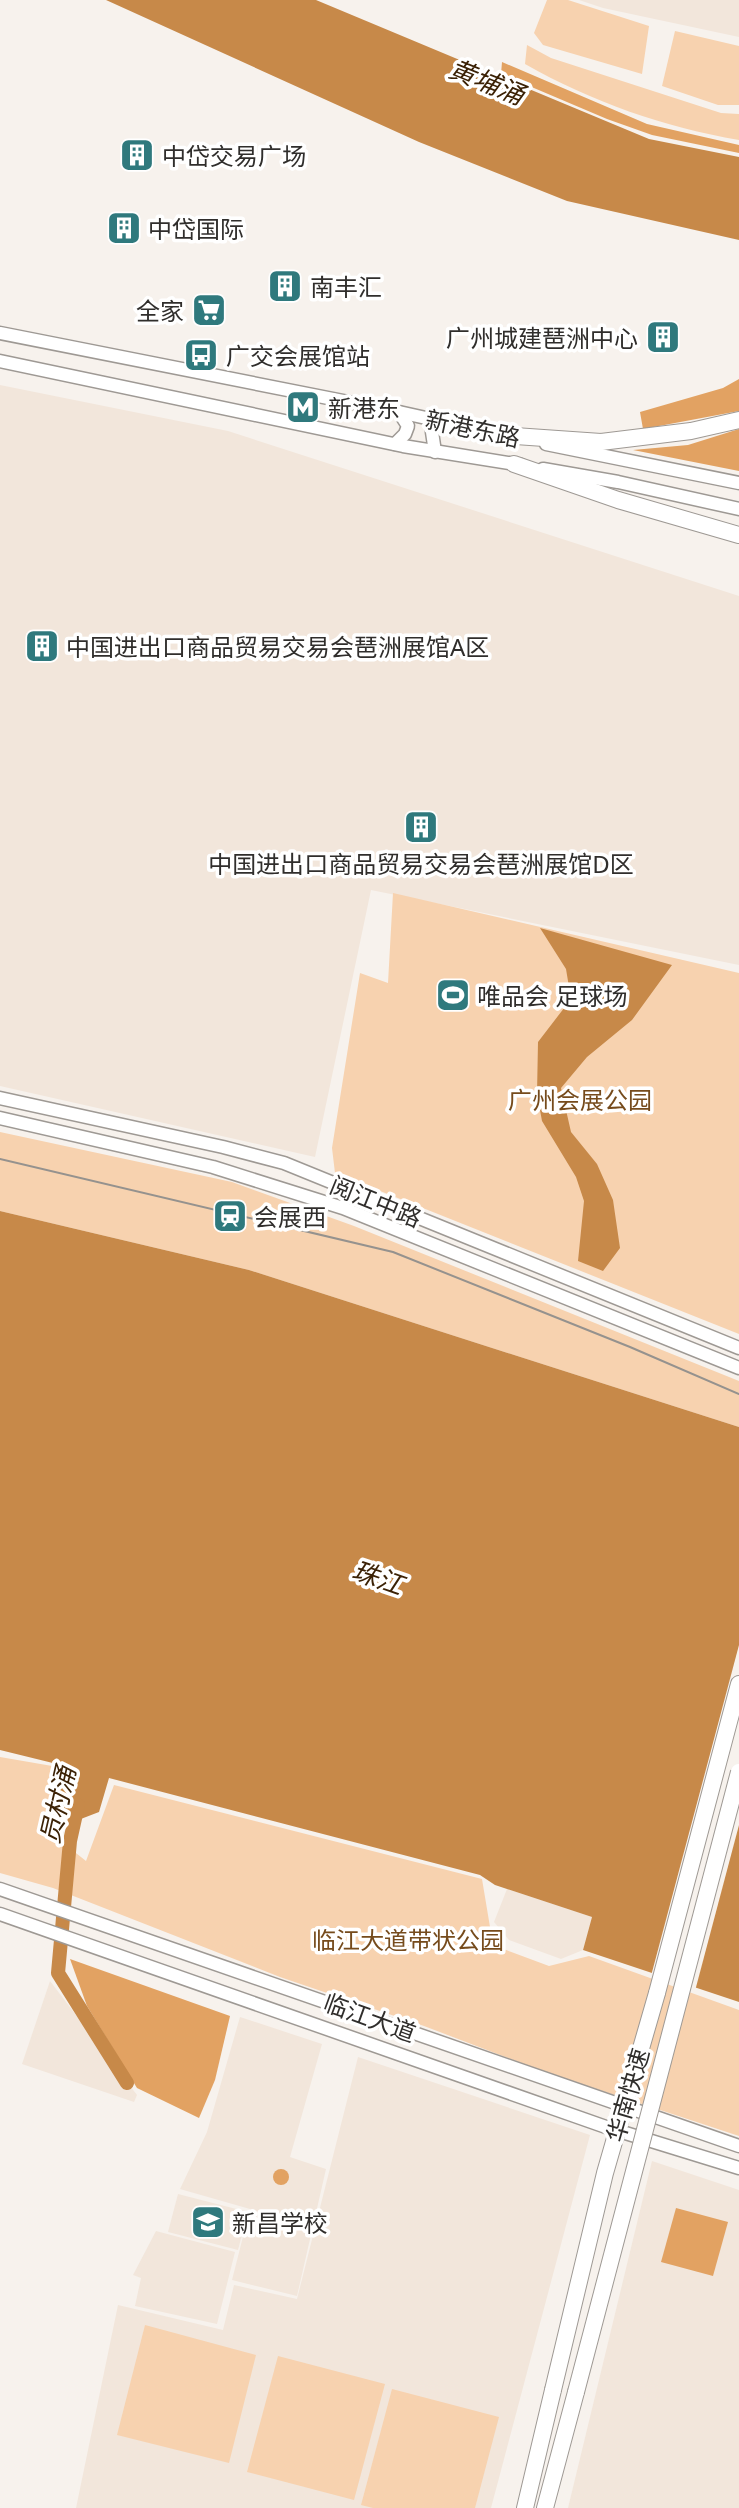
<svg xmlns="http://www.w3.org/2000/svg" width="739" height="2508" viewBox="0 0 739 2508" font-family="'Noto Sans','Noto Sans SC',sans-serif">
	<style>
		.built { fill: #f2e6db }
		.green { fill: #f7d2af }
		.forest { fill: #e2a262 }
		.water { fill: #c78949 }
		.pier { fill: #f7f2ed }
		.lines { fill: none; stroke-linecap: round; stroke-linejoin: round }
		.river { stroke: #c78949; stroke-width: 14 }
		.secondary-casing { stroke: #9e9994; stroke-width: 15 }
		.primary-casing { stroke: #9e9994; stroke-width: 15 }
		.motorway-casing { stroke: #9e9994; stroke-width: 18 }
		.secondary { stroke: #fff; stroke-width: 12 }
		.primary { stroke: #fff; stroke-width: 12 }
		.motorway { stroke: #fff; stroke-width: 16 }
		.tram { stroke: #95928e; stroke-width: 2 }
		.motorway-bridge-casing { stroke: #9e9994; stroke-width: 18; stroke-linecap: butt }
		.motorway-bridge { stroke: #fff; stroke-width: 16 }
		.labels { text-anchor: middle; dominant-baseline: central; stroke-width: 7; stroke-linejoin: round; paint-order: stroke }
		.poi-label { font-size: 24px; fill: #302e2c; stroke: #fff; text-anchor: start }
		.street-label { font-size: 24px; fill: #302e2c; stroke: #fff }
		.park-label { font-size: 24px; fill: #764b1c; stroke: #fff }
		.water-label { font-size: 26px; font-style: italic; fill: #3c2206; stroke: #fff }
	</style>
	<rect width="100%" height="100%" fill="#f7f2ed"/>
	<g class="built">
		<path d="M579,0H739V37L603,8Z"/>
		<path d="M0,385L228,431L739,596V965L371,890L315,1157L0,1086Z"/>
		<path d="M507,1889L592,1917L583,1950L561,1959L509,1940L494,1922Z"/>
		<path d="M50,1981L137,2095L134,2102L22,2064Z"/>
		<path d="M240,2017L322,2044L290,2157L326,2169L297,2296L232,2280L250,2209L180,2189L207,2132Z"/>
		<path d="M358,2057L590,2135L491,2508H76L118,2305L223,2330L234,2285L297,2299Z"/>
		<path d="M652,2161L739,2190V2508H568Z"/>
		<path d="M178,2194L248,2212L238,2250L168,2232Z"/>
		<path d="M156,2231L235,2252L217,2324L135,2306L141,2278L133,2275Z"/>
	</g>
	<g class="green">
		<path d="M547,0H568L649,26L642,74L543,45L534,33Z"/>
		<path d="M675,31L739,46V105H718L662,86Z"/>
		<path d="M527,45L551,58L721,113L739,114V140C664,127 592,102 525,64Z"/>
		<path d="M393,893L739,973V1334L335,1173L332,1148L360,973L388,983Z"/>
		<path d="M0,1132L232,1182L354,1226L739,1381V1427L249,1270L0,1211Z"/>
		<path d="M0,1757L58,1767L52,1834L86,1861L114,1785L482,1879L493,1945L549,1966L589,1956L739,2010V2136L545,2072L424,2026L280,1977L53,1888L0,1873Z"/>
		<path d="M145,2325L256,2355L229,2463L117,2435Z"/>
		<path d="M278,2356L385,2384L354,2500L247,2472Z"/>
		<path d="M392,2389L499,2417L475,2508H373L361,2505Z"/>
	</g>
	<g class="forest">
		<path d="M502,62L647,124L739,145V153L652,135L607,119L501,74Z"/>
		<path d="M739,379V411L643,429L640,412L723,388Z"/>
		<path d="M739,429V471L633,450L688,445Z"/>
		<path d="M70,1959L230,2016L215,2080L199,2118L137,2088L87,2006Z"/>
		<circle cx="281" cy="2177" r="8"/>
		<path d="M676,2208L728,2222L713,2276L661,2262Z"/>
	</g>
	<g class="water">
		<path d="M106,0H316L649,139L739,157V240L567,201L419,142Z"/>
		<path d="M540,928L672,965L632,1020L587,1057L561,1088L571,1132L597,1164L613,1200L620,1248L603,1271L578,1261L584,1201L576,1177L542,1121L537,1094L538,1042L571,999L566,969Z"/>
		<path d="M0,1211L249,1270L739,1427V2002L583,1950L592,1917L495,1885L480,1875L109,1778L99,1812L73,1822L57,1802L65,1766L0,1750Z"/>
	</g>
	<path class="pier" d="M739,1645V1825L695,1991L651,1976Z"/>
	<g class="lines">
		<path class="river" d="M78,1805L70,1841L58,1973L127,2083"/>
		<g class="secondary-casing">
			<g id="secondary">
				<path d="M0,1098L223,1147L284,1163L739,1348"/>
				<path d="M0,1118L213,1167L343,1208L739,1368"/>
				<path d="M0,1889L739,2146"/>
				<path d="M0,1914L606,2127L739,2168"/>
			</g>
		</g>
		<g class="primary-casing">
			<g id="primary">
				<path d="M0,333L399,412L507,436"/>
				<path d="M0,361L403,446L521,465"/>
				<path d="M395,444L405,434L408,426L399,412"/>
				<path d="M546,444L739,483"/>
				<path d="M435,452L432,432L444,422"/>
				<path d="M543,469L618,482L739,509"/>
			</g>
		</g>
		<g class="motorway-casing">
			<g id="motorway">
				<path d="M500,435L601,442L691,431L739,420"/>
				<path d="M514,464L618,500L739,535"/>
				<path d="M657,1993L739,1684"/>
				<path d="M525,2508L553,2390"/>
				<path d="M545,2508L576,2392"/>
			</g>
		</g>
		<use href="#secondary" class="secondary"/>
		<use href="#primary" class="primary"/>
		<use href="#motorway" class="motorway"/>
		<path class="tram" d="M0,1159L393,1252L630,1347L739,1394"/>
		<g class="motorway-bridge-casing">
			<g id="motorway-bridge">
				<path d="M553,2390L605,2173L657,1993"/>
				<path d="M576,2392L739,1772"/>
			</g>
		</g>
		<use href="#motorway-bridge" class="motorway-bridge"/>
	</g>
	<defs>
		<g id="building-square" transform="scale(1.75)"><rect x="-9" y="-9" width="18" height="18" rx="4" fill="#2f797d" stroke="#fff"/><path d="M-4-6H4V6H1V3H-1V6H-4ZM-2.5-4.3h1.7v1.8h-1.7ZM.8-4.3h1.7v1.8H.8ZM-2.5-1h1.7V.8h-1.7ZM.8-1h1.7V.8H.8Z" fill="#fff"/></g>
		<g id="supermarket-square" transform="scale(1.75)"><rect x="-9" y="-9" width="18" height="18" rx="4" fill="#2f797d" stroke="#fff"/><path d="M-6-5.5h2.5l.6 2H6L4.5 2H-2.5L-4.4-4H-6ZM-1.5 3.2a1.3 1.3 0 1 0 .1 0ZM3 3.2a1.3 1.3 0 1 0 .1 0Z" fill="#fff"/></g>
		<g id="bus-square" transform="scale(1.75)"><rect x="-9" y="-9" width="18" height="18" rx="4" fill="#2f797d" stroke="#fff"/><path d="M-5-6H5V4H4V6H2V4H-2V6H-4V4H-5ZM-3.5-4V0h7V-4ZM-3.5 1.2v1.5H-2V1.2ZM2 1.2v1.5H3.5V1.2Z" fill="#fff"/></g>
		<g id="metro-square" transform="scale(1.75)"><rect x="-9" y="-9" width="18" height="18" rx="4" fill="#2f797d" stroke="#fff"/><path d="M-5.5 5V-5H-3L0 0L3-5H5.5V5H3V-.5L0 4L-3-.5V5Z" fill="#fff"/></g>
		<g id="stadium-square" transform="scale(1.75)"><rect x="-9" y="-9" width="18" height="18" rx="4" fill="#2f797d" stroke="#fff"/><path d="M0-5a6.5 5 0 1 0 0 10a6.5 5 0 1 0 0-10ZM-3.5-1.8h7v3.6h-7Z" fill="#fff"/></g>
		<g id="station-square" transform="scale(1.75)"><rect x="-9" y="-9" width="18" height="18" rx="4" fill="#2f797d" stroke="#fff"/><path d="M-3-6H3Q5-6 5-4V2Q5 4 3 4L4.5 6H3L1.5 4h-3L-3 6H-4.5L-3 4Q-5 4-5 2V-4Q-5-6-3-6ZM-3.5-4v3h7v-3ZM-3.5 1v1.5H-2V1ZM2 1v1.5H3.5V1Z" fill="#fff"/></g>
		<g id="school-square" transform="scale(1.75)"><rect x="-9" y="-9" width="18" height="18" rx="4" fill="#2f797d" stroke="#fff"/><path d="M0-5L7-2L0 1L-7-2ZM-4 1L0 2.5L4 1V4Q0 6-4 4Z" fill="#fff"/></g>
	</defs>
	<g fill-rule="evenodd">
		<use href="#building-square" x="137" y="155"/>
		<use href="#building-square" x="124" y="228"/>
		<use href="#building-square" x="285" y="286"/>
		<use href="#supermarket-square" x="209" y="310"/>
		<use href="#building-square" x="663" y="337"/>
		<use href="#bus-square" x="201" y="355"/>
		<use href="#metro-square" x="303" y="407"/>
		<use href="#building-square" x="42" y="646"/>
		<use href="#building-square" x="421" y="827"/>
		<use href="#stadium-square" x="453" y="995"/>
		<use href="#station-square" x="230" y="1216"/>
		<use href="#school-square" x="208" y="2222"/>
	</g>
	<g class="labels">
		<g class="poi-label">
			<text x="162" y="155">中岱交易广场</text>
			<text x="148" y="228">中岱国际</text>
			<text x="310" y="286">南丰汇</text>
			<text x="184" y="310" text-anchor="end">全家</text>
			<text x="638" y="337" text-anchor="end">广州城建琶洲中心</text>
			<text x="226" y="355">广交会展馆站</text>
			<text x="328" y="407">新港东</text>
			<text x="66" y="646">中国进出口商品贸易交易会琶洲展馆A区</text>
			<text x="421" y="863" text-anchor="middle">中国进出口商品贸易交易会琶洲展馆D区</text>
			<text x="477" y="995">唯品会 足球场</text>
			<text x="254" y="1216">会展西</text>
			<text x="232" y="2222">新昌学校</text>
		</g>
		<g class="street-label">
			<text transform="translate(473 428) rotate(12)">新港东路</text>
			<text transform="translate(376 1201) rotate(22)">阅江中路</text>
			<text transform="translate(370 2017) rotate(20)">临江大道</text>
			<text transform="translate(627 2095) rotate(-74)">华南快速</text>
		</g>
		<g class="park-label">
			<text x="580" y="1099">广州会展公园</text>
			<text x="408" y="1939">临江大道带状公园</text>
		</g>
		<g class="water-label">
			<text transform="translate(487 81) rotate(22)">黄埔涌</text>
			<text transform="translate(378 1577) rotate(19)">珠江</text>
			<text transform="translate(57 1805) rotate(-77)">员村涌</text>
		</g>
	</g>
</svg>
